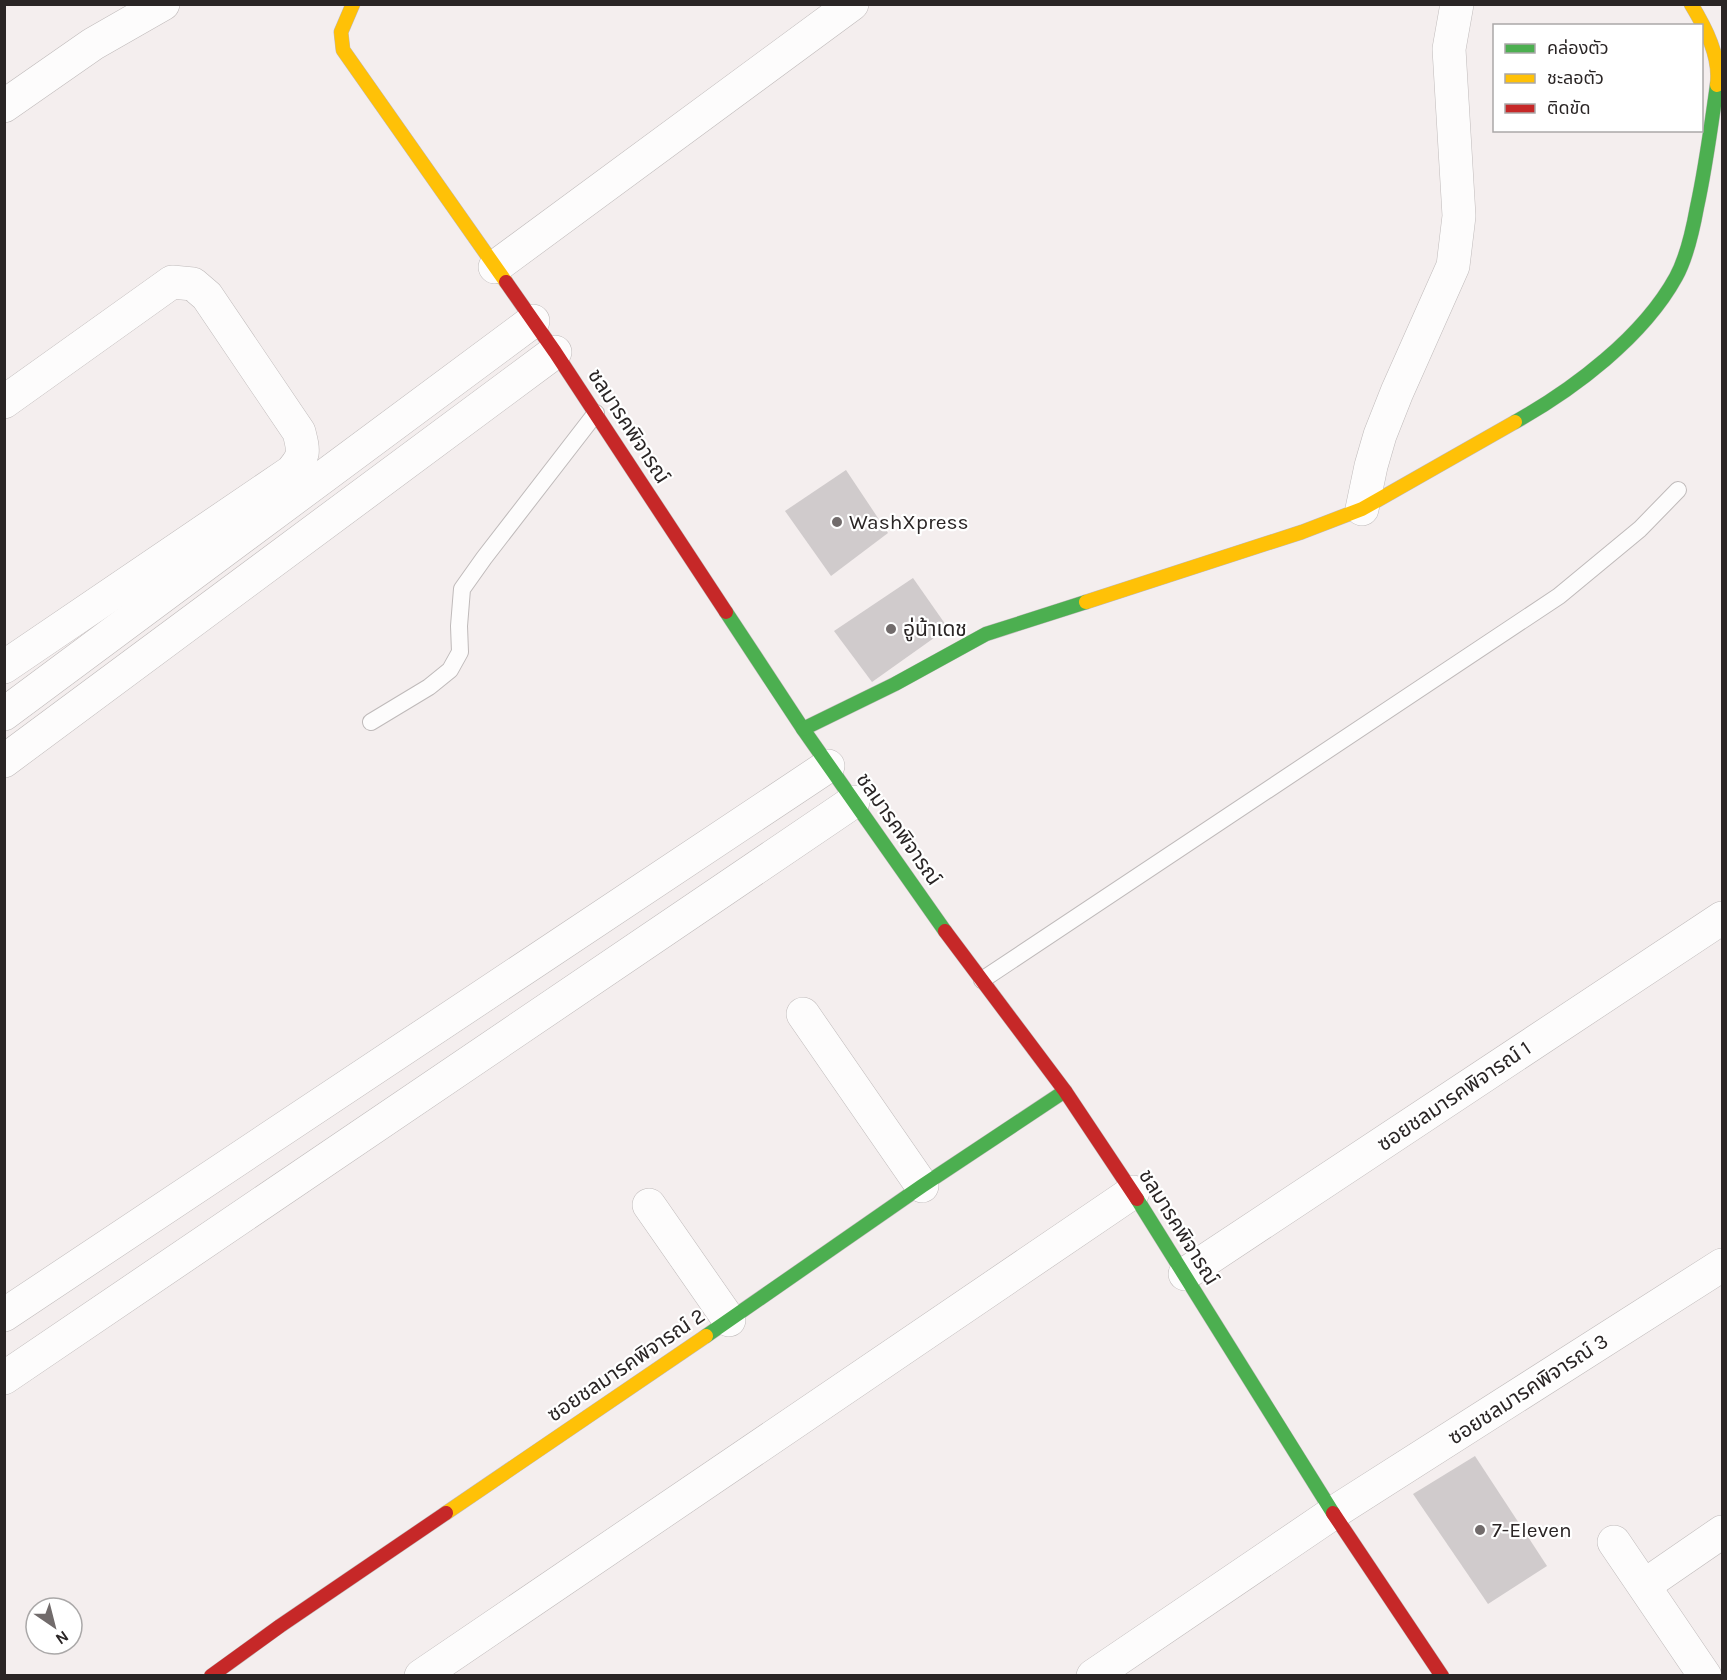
<svg xmlns="http://www.w3.org/2000/svg" width="1727" height="1680" viewBox="0 0 1727 1680" font-family="Karla,'Noto Sans Thai',sans-serif">
	<style>
		.building { fill: #d0cbcc }
		.lines { fill: none; stroke-linecap: round; stroke-linejoin: round }
		.lane-casing { stroke: #bfbaba; stroke-width: 18 }
		.street-casing { stroke: #bfbaba; stroke-width: 34 }
		.fast-casing { stroke: #bfbaba; stroke-width: 15 }
		.slow-casing { stroke: #bfbaba; stroke-width: 15 }
		.jam-casing { stroke: #bfbaba; stroke-width: 15 }
		.lane { stroke: #fdfcfc; stroke-width: 16 }
		.street { stroke: #fdfcfc; stroke-width: 33 }
		.fast { stroke: #4caf50; stroke-width: 14 }
		.slow { stroke: #ffc107; stroke-width: 14 }
		.jam { stroke: #c62828; stroke-width: 14 }
		.poi-dot { fill: #716b6b; stroke: #fff; stroke-width: 2 }
		.labels { text-anchor: middle; dominant-baseline: central; stroke-width: 4.5; stroke-linejoin: round; paint-order: stroke }
		.street-label { font-size: 21px; fill: #2a2525; stroke: #fff }
		.poi-label { font-size: 21px; fill: #2a2525; stroke: #fff; text-anchor: start }
	</style>
	<rect width="100%" height="100%" fill="#f4eeee"/>
	<g class="building">
		<path d="M846,470L888,533L831,576L785,511Z"/>
		<path d="M913,578L948,628L872,682L834,631Z"/>
		<path d="M1475,1456L1547,1566L1488,1604L1413,1494Z"/>
	</g>
	<g class="lines">
		<g class="lane-casing">
			<g id="lane">
				<path d="M371,722L429,687L450,670L460,652L459,626L462,589L484,558L596,413"/>
				<path d="M982,980L1559,596L1640,529L1678,490"/>
			</g>
		</g>
		<g class="street-casing">
			<g id="street">
				<path d="M4,106L93,44L163,4"/>
				<path d="M495,267L852,4"/>
				<path d="M4,402L172,282L193,284L207,296L299,432C304,452 305,456 291,472L4,667"/>
				<path d="M1362,509L1371,466L1380,435L1397,392L1453,266L1459,216L1449,49L1457,4"/>
				<path d="M4,714L533,321"/>
				<path d="M4,761L555,352"/>
				<path d="M803,1014L922,1186"/>
				<path d="M649,1205L729,1320"/>
				<path d="M1185,1274L1722,918"/>
				<path d="M4,1315L828,766"/>
				<path d="M4,1378L853,802"/>
				<path d="M1614,1542L1705,1676"/>
				<path d="M1645,1585L1722,1532"/>
				<path d="M421,1676L1133,1192"/>
				<path d="M1093,1676L1333,1513L1722,1265"/>
			</g>
		</g>
		<g class="fast-casing">
			<g id="fast">
				<path d="M1515,422C1574,389 1643,337 1676,277C1687,257 1693,229 1697,207C1706,166 1711,126 1717,85"/>
				<path d="M726,612L803,729L945,931"/>
				<path d="M803,729L895,684L986,634L1086,602"/>
				<path d="M1137,1199L1333,1513"/>
				<path d="M706,1336L922,1186L1065,1091"/>
			</g>
		</g>
		<g class="slow-casing">
			<g id="slow">
				<path d="M353,4L341,32L343,50L506,282"/>
				<path d="M1691,4C1705,27 1721,57 1717,85"/>
				<path d="M1086,602L1302,532L1362,509L1515,422"/>
				<path d="M446,1513L706,1336"/>
			</g>
		</g>
		<g class="jam-casing">
			<g id="jam">
				<path d="M506,282L555,352L726,612"/>
				<path d="M945,931L1065,1091L1137,1199"/>
				<path d="M1333,1513L1442,1676"/>
				<path d="M211,1676L280,1626L446,1513"/>
			</g>
		</g>
		<use href="#lane" class="lane"/>
		<use href="#street" class="street"/>
		<use href="#fast" class="fast"/>
		<use href="#slow" class="slow"/>
		<use href="#jam" class="jam"/>
	</g>
	<g class="poi-dot">
		<circle cx="837" cy="522" r="6"/>
		<circle cx="891" cy="629" r="6"/>
		<circle cx="1480" cy="1530" r="6"/>
	</g>
	<g class="labels">
		<g class="street-label">
			<text transform="translate(629 426) rotate(57)">ชลมารคพิจารณ์</text>
			<text transform="translate(899 829) rotate(55)">ชลมารคพิจารณ์</text>
			<text transform="translate(1454 1096) rotate(-34)">ซอยชลมารคพิจารณ์ 1</text>
			<text transform="translate(1179 1227) rotate(58)">ชลมารคพิจารณ์</text>
			<text transform="translate(626 1365) rotate(-34)">ซอยชลมารคพิจารณ์ 2</text>
			<text transform="translate(1528 1389) rotate(-33)">ซอยชลมารคพิจารณ์ 3</text>
		</g>
		<g class="poi-label">
			<text x="849" y="522">WashXpress</text>
			<text x="903" y="629">อู่น้าเดช</text>
			<text x="1492" y="1530">7-Eleven</text>
		</g>
	</g>
	<rect width="1727" height="1680" fill="none" stroke="#2a2525" stroke-width="12"/>
	<rect x="1493" y="24" width="210" height="108" fill="#ffffff" stroke="#aaa8a8" stroke-width="1.5"/>
	<rect x="1505" y="44" width="30" height="9" fill="#4caf50" stroke="#aaa8a8" stroke-width="1.5"/>
	<text x="1547" y="54" font-size="18" fill="#2a2525">คล่องตัว</text>
	<rect x="1505" y="74" width="30" height="9" fill="#ffc107" stroke="#aaa8a8" stroke-width="1.5"/>
	<text x="1547" y="84" font-size="18" fill="#2a2525">ชะลอตัว</text>
	<rect x="1505" y="104" width="30" height="9" fill="#c62828" stroke="#aaa8a8" stroke-width="1.5"/>
	<text x="1547" y="114" font-size="18" fill="#2a2525">ติดขัด</text>
	<g transform="translate(54 1626) rotate(145)"><circle r="28" fill="#ffffff" stroke="#aaa8a8" stroke-width="1.5"/>
	<path d="M0-4.5L10 22L0 15L-10 22Z" fill="#716b6b"/>
	<text y="-9" font-size="16" font-weight="bold" text-anchor="middle" fill="#2a2525">N</text>
	</g>
</svg>
